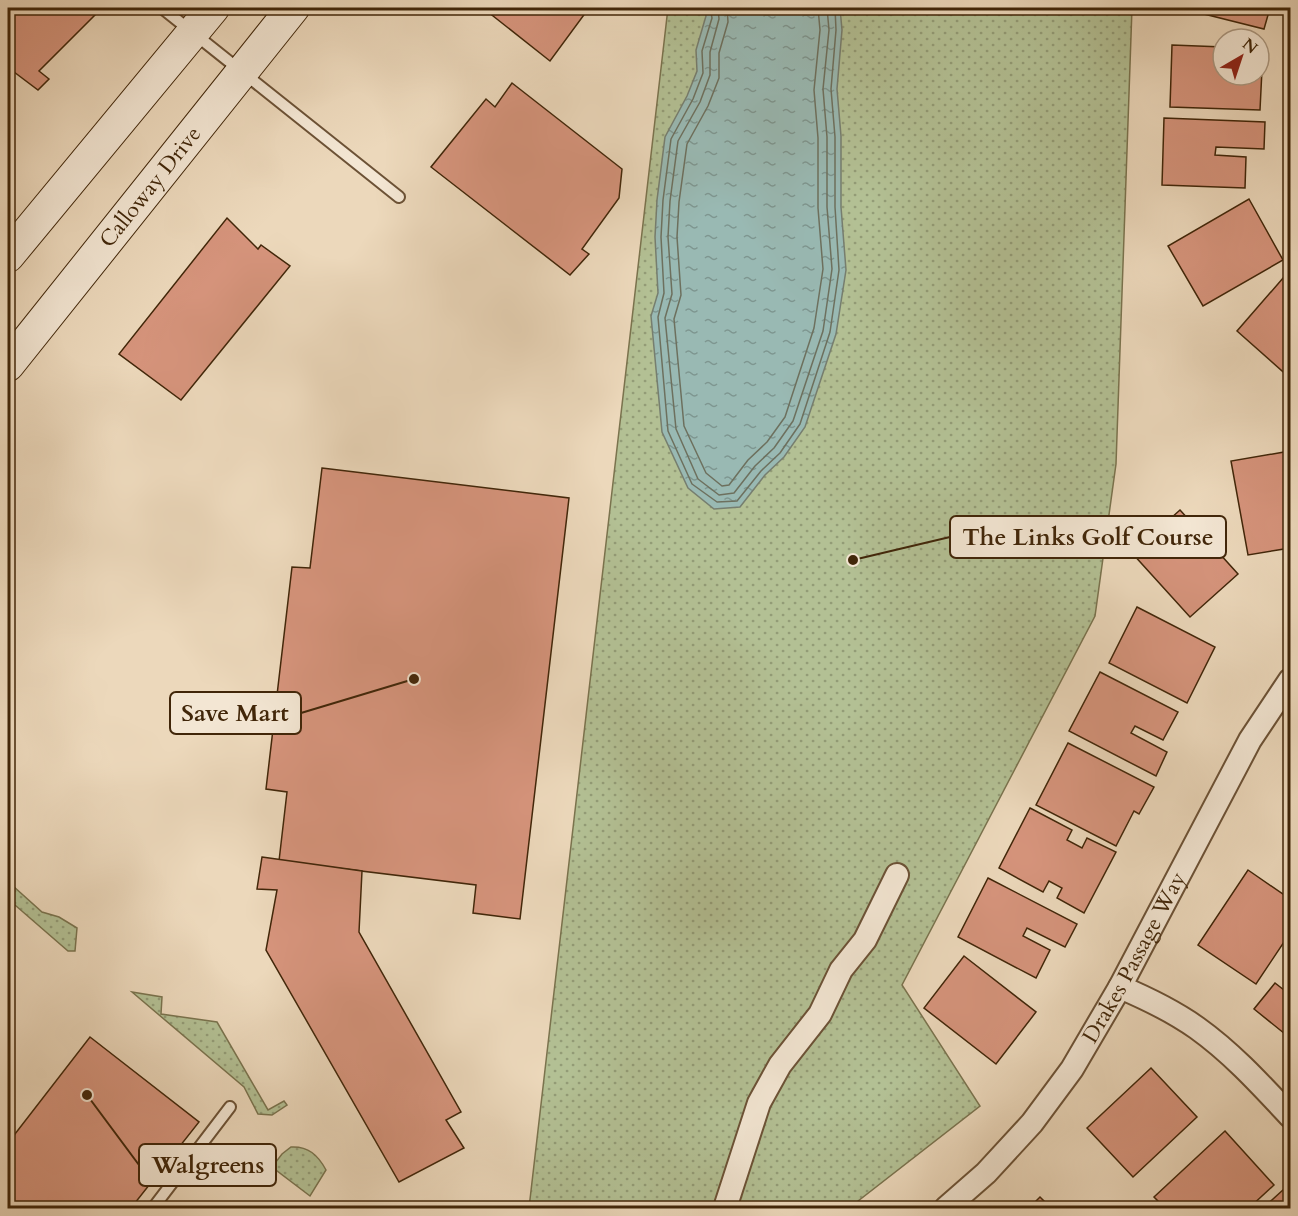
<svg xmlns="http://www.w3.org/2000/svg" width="1298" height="1216" viewBox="0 0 1298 1216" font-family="Cardo,serif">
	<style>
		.green { fill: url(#green-dots); stroke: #7a734e; stroke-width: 1.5 }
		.water { fill: url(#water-ripples); stroke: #767e6f; stroke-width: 1.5 }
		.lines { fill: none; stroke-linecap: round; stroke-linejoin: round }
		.shore { stroke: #6d705e; stroke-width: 1.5 }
		.building { fill: #d6947c; stroke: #412609; stroke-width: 1.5 }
		.lane-casing { stroke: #6c5236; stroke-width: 14 }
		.street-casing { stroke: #6c5236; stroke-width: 26 }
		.secondary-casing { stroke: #412609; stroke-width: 34 }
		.lane { stroke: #f3e6d3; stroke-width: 10 }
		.street { stroke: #f3e6d3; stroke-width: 22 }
		.secondary { stroke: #f3e6d3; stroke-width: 32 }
		.labels { text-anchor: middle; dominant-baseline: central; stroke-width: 4.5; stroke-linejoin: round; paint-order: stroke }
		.street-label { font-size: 22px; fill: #412609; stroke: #f3e6d3 }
		.leader { fill: none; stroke: #412609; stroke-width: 2 }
		.callout-dot { fill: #412609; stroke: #f3e6d3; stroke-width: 2 }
		.callout { fill: #f3e6d3; stroke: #412609; stroke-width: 2 }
		.callout-label { font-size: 24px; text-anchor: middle; font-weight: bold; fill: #412609 }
	</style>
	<defs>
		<pattern id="green-dots" width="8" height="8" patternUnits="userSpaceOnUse" patternTransform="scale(1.5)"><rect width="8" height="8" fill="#b3c094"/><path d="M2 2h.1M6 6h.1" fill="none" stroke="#939c77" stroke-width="1.8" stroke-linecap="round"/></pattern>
		<pattern id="water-ripples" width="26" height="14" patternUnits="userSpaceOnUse" patternTransform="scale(1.5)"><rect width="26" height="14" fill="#99b9b3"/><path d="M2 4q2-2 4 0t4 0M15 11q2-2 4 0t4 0" fill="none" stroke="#7e9690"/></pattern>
	</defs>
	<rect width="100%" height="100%" fill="#ecd8bb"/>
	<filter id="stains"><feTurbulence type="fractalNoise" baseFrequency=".00333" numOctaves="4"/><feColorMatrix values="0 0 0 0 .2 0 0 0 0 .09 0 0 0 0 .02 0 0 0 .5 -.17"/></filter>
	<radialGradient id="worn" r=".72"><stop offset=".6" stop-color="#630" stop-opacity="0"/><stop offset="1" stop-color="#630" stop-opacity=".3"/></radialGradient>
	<g class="green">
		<path d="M668,8H1132L1116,464L1095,616L902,985L980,1106L849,1208H529Z"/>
		<path d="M13,886L42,912L59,917L77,928L75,951H68L8,899V893Z"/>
		<path d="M132,992L162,997L161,1014L217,1022L268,1110L284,1101L287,1105L272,1115L258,1114L244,1087Z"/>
		<path d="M291,1147C308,1146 318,1155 326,1170L310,1196L272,1167L282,1154Z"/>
	</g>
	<path class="water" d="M704,8H840L842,30L837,89L841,136V207L846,270L836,334L805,427L784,457L765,475L740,507L714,509L688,488L662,432L651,316L658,293L655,237L657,200L665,137L687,96L697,71L696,50L706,16Z"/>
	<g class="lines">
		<g class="shore">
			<path d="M710,8L712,18L702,51L703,73L693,99L671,139L663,200L661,237L664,293L658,317L668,431L692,484L717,502L737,501L761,471L780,453L800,424L830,332L839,270L835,207V137L831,89L836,30L835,8"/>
			<path d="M718,8L719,19L710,52V75L700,102L678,141L670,201L668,237L672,294L665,318L676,429L698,479L719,495L734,493L755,466L774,448L793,421L823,331L832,269L827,207V137L823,89L829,30L827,8"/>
			<path d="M727,8L728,22L719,53V78L708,106L687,144L679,202L677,237L681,295L674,319L684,426L706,473L722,486L729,485L748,460L767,442L785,417L814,328L823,269L818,208V138L814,90L820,30L818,8"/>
		</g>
	</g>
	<g class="building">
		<path d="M8,8H94L98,12L39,71L49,79L38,90L14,72L8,80Z"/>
		<path d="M483,8H589L550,61Z"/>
		<path d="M1180,8H1270L1264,29Z"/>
		<path d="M1172,45L1223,47V75H1259V48L1263,49L1260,110L1170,107Z"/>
		<path d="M512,83L622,169L619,198L582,249L589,254L570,275L431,167L486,99L495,107Z"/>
		<path d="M1164,118L1265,122L1264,149L1216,147L1215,155L1246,157L1245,188L1162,185Z"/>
		<path d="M1249,199L1283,260L1203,306L1168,246Z"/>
		<path d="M227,218L258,249L261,245L290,266L181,400L119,354Z"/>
		<path d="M1290,270V378L1237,331Z"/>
		<path d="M1290,451V548L1248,555L1231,461Z"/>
		<path d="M322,468L569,498L520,919L473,913L476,885L279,861L287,792L266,789L292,567L310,568Z"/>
		<path d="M1180,510L1238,574L1190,617L1132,553Z"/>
		<path d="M1137,607L1215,647L1187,703L1109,663Z"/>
		<path d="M1100,672L1178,712L1163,740L1135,726L1131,733L1167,752L1156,776L1069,731Z"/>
		<path d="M1068,743L1154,787L1139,814L1134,811L1116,846L1036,805Z"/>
		<path d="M1030,808L1072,830L1067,840L1082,848L1087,838L1116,852L1084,913L1057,898L1062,888L1049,881L1043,892L999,868Z"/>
		<path d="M262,857L362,871L359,932L461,1112L446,1120L464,1148L399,1182L266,950L277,890L257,889Z"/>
		<path d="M1248,870L1290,899V933L1256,984L1198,945Z"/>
		<path d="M988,878L1077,924L1065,947L1027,928L1023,936L1050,950L1036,978L958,937Z"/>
		<path d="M964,956L1036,1012L996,1064L924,1008Z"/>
		<path d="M1290,982V1038L1254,1009L1275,983L1284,990Z"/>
		<path d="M90,1037L199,1122L131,1208H19L8,1199V1143Z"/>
		<path d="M1151,1068L1197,1117L1133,1177L1087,1128Z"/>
		<path d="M1225,1131L1274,1185L1249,1208H1165L1154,1197Z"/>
		<path d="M1284,1189L1290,1196V1208H1263Z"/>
		<path d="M1040,1197L1051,1208H1029Z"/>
	</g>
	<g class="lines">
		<g class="lane-casing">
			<g id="lane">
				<path d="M162,8L399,197"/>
				<path d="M153,1208L230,1107"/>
			</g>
		</g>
		<g class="street-casing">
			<g id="street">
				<path d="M1120,987C1146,998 1173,1011 1197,1028C1232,1053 1261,1085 1290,1116"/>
				<path d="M725,1208L759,1103L780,1065L820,1014L841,970L865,940L897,875"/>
				<path id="s1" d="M946,1208L986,1173L1032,1123L1072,1069L1120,987L1250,740L1290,680"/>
			</g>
		</g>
		<g class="secondary-casing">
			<g id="secondary">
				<path d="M8,256L213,8"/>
				<path id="s2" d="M8,365L293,8"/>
			</g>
		</g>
		<use href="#lane" class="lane"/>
		<use href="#street" class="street"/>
		<use href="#secondary" class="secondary"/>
	</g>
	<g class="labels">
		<g class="street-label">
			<text stroke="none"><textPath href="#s2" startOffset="228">Calloway Drive</textPath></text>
			<text stroke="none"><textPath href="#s1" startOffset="316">Drakes Passage Way</textPath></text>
		</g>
	</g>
	<path class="leader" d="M853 560L950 537M414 679L301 713M87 1095L139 1165"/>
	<g class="callout-dot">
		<circle cx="853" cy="560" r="6"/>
		<circle cx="414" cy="679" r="6"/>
		<circle cx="87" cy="1095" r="6"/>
	</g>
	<g class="callout">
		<rect x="950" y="516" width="276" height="42" rx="6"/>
		<rect x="170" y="692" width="131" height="42" rx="6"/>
		<rect x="139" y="1144" width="137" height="42" rx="6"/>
	</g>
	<g class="callout-label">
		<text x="1088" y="545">The Links Golf Course</text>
		<text x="235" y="721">Save Mart</text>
		<text x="208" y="1173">Walgreens</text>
	</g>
	<rect width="1298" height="1216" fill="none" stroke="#ecd8bb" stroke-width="30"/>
	<rect x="9" y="9" width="1280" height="1198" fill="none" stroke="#412609" stroke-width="3"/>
	<rect x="15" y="15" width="1268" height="1186" fill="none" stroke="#412609" stroke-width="1.5"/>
	<g transform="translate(1241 57) rotate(39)"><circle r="28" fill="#f3e6d3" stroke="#ac9982" stroke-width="1.5"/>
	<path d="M0-4.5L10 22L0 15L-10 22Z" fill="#8f2418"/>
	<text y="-9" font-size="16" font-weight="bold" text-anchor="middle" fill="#412609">N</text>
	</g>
	<rect width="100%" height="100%" filter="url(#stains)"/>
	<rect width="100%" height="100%" fill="url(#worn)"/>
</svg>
